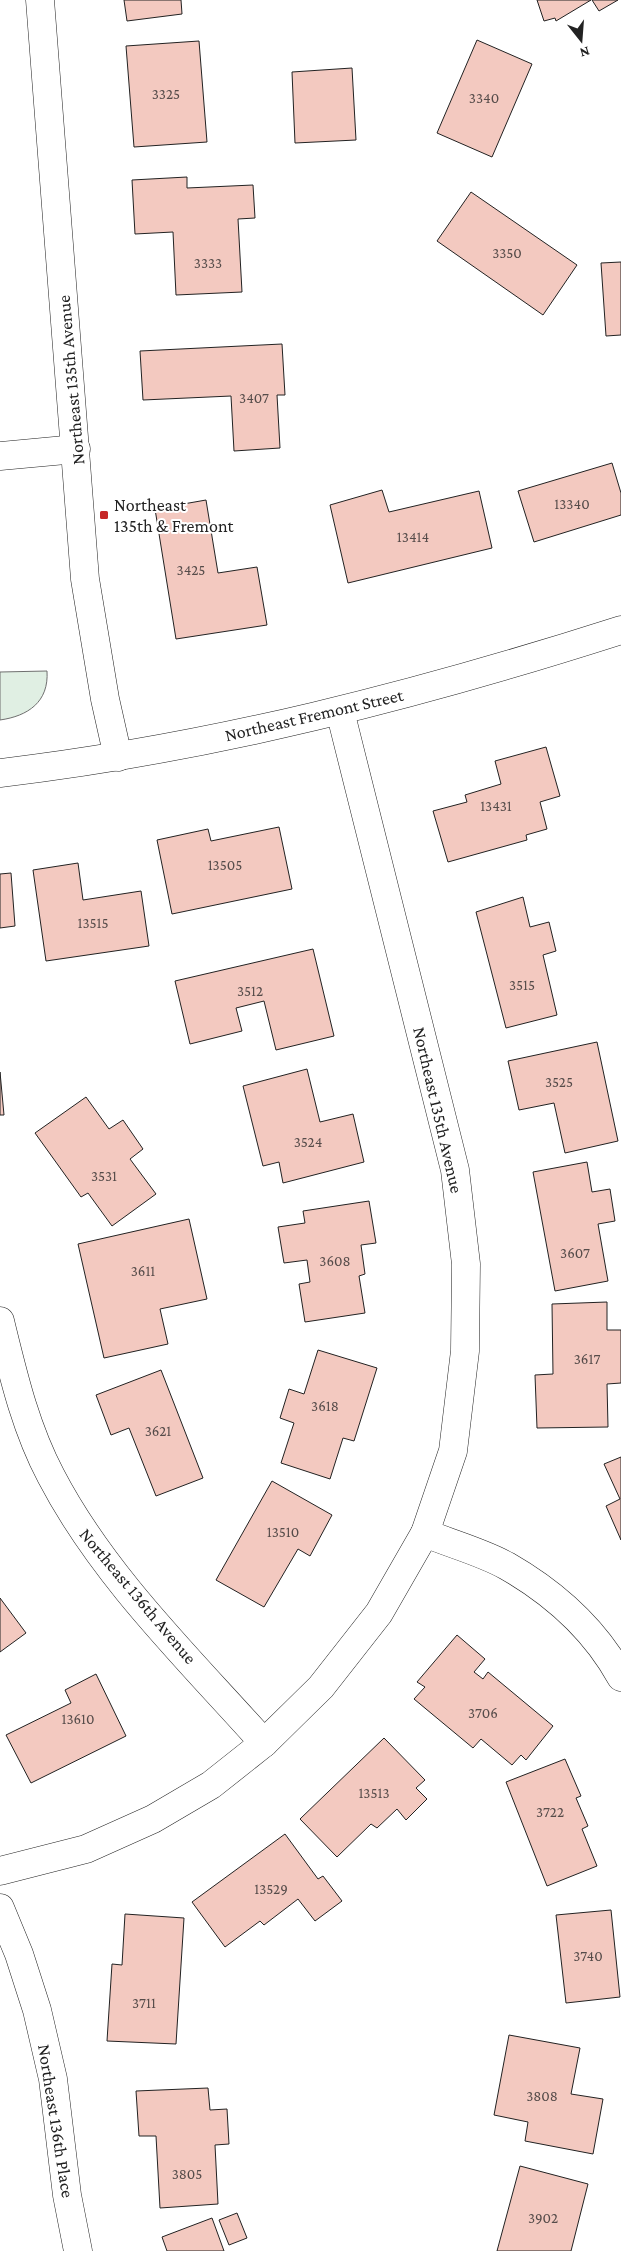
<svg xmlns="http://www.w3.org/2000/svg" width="621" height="2251" viewBox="0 0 621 2251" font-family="'Crimson Pro',serif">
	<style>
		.green { fill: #e0efe3; stroke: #6f6f6f }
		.building { fill: #f3c9c0; stroke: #222 }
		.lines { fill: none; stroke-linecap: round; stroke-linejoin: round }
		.minor-casing { stroke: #222; stroke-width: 29 }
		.minor { stroke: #fff; stroke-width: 28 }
		.poi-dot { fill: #c62828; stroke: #fff; stroke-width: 2 }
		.labels { text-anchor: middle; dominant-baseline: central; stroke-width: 4; stroke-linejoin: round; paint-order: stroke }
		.number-label { font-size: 15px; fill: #564c4a }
		.street-label { font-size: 18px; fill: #222; stroke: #fff }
		.poi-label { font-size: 18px; fill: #222; stroke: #fff; text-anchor: start }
	</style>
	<rect width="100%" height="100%" fill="#fff"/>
	<path class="green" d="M47,671C49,702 28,716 0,720V672Z"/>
	<g class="building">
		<path d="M124,0H181L182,14L127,21Z"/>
		<path d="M537,0H591L556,21L555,18L544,21Z"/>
		<path d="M592,0H618L599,11Z"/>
		<path d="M477,40L532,64L492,157L437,133Z"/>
		<path d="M199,41L207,142L134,147L126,46Z"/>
		<path d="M352,68L356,140L295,143L292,72Z"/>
		<path d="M187,177V188L253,185L255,218L238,219L242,292L176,295L173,232L135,234L132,180Z"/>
		<path d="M471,192L577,265L543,315L437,241Z"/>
		<path d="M621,262V335L606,336L601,263Z"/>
		<path d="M282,344L285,395H277L280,448L234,451L231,396L143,400L140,351Z"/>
		<path d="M612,463L621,493V515L534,542L518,491Z"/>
		<path d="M382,490L389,512L479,491L492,548L348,583L330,505Z"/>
		<path d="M206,500L218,573L257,567L267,625L176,639L155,509Z"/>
		<path d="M546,747L560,796L540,802L547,829L526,835L527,840L448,862L433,811L467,802L465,795L501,784L495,761Z"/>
		<path d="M279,827L292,889L172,914L157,840L208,829L211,841Z"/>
		<path d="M78,863L83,900L141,891L149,946L46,961L33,870Z"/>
		<path d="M11,873L15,926L0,928V874Z"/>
		<path d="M523,897L530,927L549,922L556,951L543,955L557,1015L506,1028L476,912Z"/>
		<path d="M313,949L334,1036L276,1050L264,1001L236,1008L242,1031L190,1044L175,981Z"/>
		<path d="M597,1042L618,1141L565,1153L554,1103L519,1110L508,1061Z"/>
		<path d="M307,1069L320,1122L353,1114L364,1162L283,1183L279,1162L263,1166L243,1086Z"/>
		<path d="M0,1072L4,1115H0Z"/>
		<path d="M86,1097L109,1129L123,1120L143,1149L130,1159L156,1194L112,1226L88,1193L81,1197L35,1133Z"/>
		<path d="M587,1162L592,1192L610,1189L615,1221L598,1224L608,1281L555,1291L533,1172Z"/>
		<path d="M369,1201L376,1243L361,1245L365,1274L359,1276L365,1313L305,1322L299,1284L310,1282L307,1260L284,1263L278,1227L305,1223L303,1211Z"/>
		<path d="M189,1219L207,1299L160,1309L168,1344L104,1358L78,1244Z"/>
		<path d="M607,1302V1330H621V1383L607,1384L608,1427L537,1428L535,1375L553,1374L552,1304Z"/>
		<path d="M318,1350L377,1368L354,1441L343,1438L330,1479L281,1463L294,1423L280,1418L289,1389L304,1394Z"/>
		<path d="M161,1370L203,1478L156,1496L129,1428L111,1435L96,1395Z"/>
		<path d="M621,1457V1540L606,1506L620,1499L604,1464Z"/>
		<path d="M272,1481L332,1515L310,1556L298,1549L264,1607L216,1580Z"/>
		<path d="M0,1598L26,1633L0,1652Z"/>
		<path d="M457,1635L485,1659L474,1672L483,1679L488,1672L553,1726L526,1760L521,1755L512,1765L481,1739L473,1748L414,1699L425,1687L417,1682Z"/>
		<path d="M96,1674L126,1736L31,1783L6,1735L71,1703L65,1690Z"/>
		<path d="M384,1738L425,1780L416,1788L427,1799L406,1820L397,1809L377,1828L371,1824L337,1857L300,1819Z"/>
		<path d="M565,1759L581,1796L576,1798L588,1826L582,1829L597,1866L547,1886L506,1782Z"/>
		<path d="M285,1834L318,1879L323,1876L342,1901L315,1921L298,1899L264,1925L260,1921L225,1947L192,1902Z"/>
		<path d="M611,1910L620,1997L566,2003L556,1915Z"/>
		<path d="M125,1914L184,1918L176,2044L107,2041L112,1964L122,1965Z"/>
		<path d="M509,2035L580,2048L571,2094L603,2099L593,2154L525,2141L528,2122L494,2115Z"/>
		<path d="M208,2088L210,2110L227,2109L229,2144L215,2145L218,2204L160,2208L156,2136H139L136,2091Z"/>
		<path d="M520,2166L588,2184L571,2251H497Z"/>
		<path d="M237,2213L247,2238L229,2245L219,2220Z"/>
		<path d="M212,2218L224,2251H167L162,2237Z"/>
	</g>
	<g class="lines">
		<g class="minor-casing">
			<g id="minor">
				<path d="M40,0L85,579L105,699L118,757"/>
				<path d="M0,456L76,449"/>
				<path d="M0,773C212,748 418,695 621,630"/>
				<path d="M0,1321C13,1374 25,1427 51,1476C103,1576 189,1659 264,1743"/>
				<path d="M425,1533C451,1544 482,1552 507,1566C554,1593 595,1630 621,1677"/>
				<path d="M0,1871L86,1849L153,1819L211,1785L264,1743L321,1687L379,1613L425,1533L453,1451L465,1351L466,1264L455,1170L340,711"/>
				<path d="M0,1908L19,1954L37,2010L53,2079L67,2195L78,2251"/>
			</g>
		</g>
		<use href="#minor" class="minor"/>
	</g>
	<rect class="poi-dot" x="99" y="510" width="10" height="10" rx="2.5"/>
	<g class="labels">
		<g class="number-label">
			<text x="166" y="94">3325</text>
			<text x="484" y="98">3340</text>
			<text x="507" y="253">3350</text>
			<text x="208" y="263">3333</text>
			<text x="254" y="398">3407</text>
			<text x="572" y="504">13340</text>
			<text x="413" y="537">13414</text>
			<text x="191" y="570">3425</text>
			<text x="496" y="806">13431</text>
			<text x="225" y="865">13505</text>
			<text x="93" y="923">13515</text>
			<text x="522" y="985">3515</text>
			<text x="250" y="991">3512</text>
			<text x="559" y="1082">3525</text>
			<text x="308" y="1142">3524</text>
			<text x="104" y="1176">3531</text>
			<text x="575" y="1253">3607</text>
			<text x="335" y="1261">3608</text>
			<text x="143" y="1271">3611</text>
			<text x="587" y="1359">3617</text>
			<text x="325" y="1406">3618</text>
			<text x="158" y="1431">3621</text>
			<text x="283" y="1532">13510</text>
			<text x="483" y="1713">3706</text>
			<text x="78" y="1719">13610</text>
			<text x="374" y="1793">13513</text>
			<text x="550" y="1812">3722</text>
			<text x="271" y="1889">13529</text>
			<text x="588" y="1956">3740</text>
			<text x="144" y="2003">3711</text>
			<text x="542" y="2096">3808</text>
			<text x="187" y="2174">3805</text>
			<text x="543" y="2218">3902</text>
		</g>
		<g class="street-label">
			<text transform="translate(71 380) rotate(-95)">Northeast 135th Avenue</text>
			<text transform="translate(314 715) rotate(-13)">Northeast Fremont Street</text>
			<text transform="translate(438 1110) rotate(77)">Northeast 135th Avenue</text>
			<text transform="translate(138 1596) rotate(50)">Northeast 136th Avenue</text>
			<text transform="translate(56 2121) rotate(81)">Northeast 136th Place</text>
		</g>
		<g class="poi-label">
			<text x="114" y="505">Northeast<tspan x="114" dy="21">135th &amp; Fremont</tspan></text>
		</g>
	</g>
	<g transform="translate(581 40) rotate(163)" stroke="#ffffff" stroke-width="4" paint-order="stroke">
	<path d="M0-4L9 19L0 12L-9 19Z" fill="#222222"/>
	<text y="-8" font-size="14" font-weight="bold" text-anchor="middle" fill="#222222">N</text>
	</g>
</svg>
